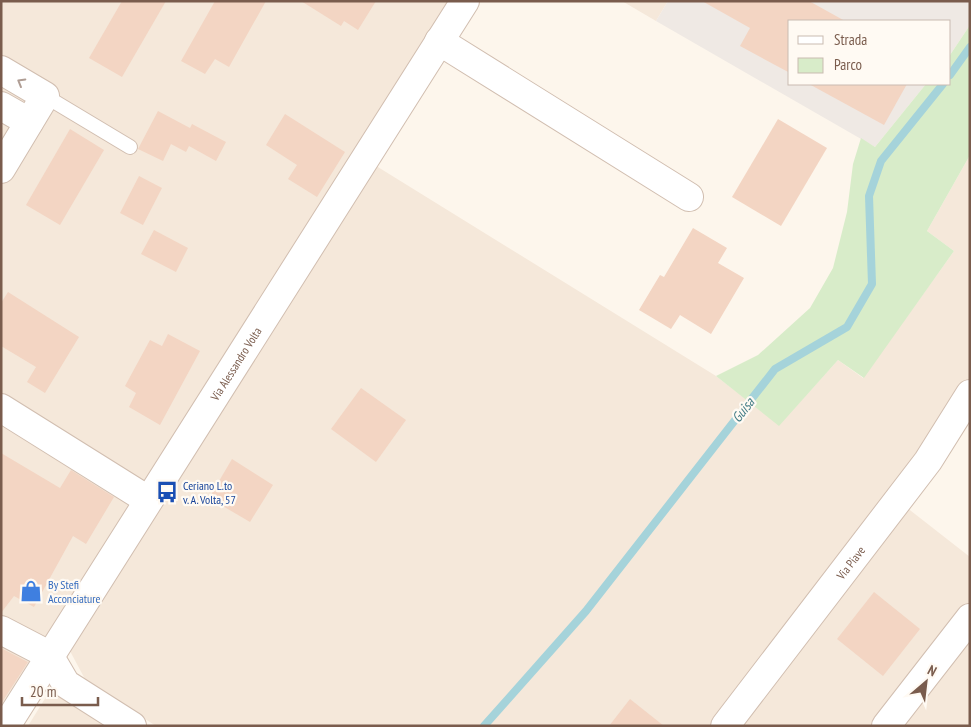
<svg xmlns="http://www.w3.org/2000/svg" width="971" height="727" viewBox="0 0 971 727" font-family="'PT Sans Narrow',sans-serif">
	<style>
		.residential { fill: #f5e8da }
		.industrial { fill: #efe9e4 }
		.green { fill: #d8ecc9 }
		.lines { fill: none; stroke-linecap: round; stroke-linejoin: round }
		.stream { stroke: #a5d3da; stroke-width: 8 }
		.building { fill: #f3d5c3 }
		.service-casing { stroke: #d1beb0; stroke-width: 16 }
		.minor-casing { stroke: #d1beb0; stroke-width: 30 }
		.tertiary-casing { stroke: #d1beb0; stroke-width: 30 }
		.service { stroke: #fff; stroke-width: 14 }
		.minor { stroke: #fff; stroke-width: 28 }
		.tertiary { stroke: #fff; stroke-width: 28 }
		.oneway { stroke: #af9d94 }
		.labels { text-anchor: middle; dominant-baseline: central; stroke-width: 4.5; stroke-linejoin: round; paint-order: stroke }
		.street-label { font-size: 12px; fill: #7a5c4d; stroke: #fffaf3 }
		.transit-label { font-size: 12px; fill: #164399; stroke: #fffaf3; text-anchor: start }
		.shop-label { font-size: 12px; fill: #366cbe; stroke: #fffaf3; text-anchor: start }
		.water-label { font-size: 14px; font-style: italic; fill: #437c86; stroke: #fffaf3 }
	</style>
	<rect width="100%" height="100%" fill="#fdf6ec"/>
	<g class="residential">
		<path d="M1,1H449L1,716Z"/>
		<path d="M622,1H668L656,21Z"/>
		<path d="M970,155V420L906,507L970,557V726H156L86,681L70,651L373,164L716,376L779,425L838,360L863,378L954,251L927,231Z"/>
		<path d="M46,697L70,698L114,726H28Z"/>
	</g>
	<path class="industrial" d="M668,1H970V25L950,55V21H790V84H926L875,147L656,21Z"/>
	<path class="green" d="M970,25V155L927,231L954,251L864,378L838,360L779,426L716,376L758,355L810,308L833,268L847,212L853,164L861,138L875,147L926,84H950V55Z"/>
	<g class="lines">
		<g class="stream">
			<path d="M950,75L970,47"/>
			<path d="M484,726L586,611L775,369L847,327L872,284L869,196L881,161L943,84"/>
		</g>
	</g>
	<g class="building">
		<path d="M122,1H166L122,77L89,58Z"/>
		<path d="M215,1H266L229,67L215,59L205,74L181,61Z"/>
		<path d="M301,1H376L358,30L344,21L341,26Z"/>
		<path d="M702,1H809L845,21H790V73L740,46L750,28Z"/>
		<path d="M809,84H907L884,125Z"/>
		<path d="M158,111L190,128L192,124L226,142L216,161L189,146L186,152L171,144L163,161L138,149Z"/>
		<path d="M285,114L345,152L317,197L288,179L297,165L266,145Z"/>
		<path d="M778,119L827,148L781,226L732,197Z"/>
		<path d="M70,129L104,150L60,225L26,205Z"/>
		<path d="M139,176L162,188L143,225L120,213Z"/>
		<path d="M693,228L727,248L718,263L744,278L711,334L680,315L671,329L639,310L660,275L664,277Z"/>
		<path d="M154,230L188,248L176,272L141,254Z"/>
		<path d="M8,292L79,337L45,393L27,382L36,367L1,346V303Z"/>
		<path d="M168,334L200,351L160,425L129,407L136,393L125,386L150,340L162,346Z"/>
		<path d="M361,388L406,420L376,462L331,429Z"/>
		<path d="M1,453L60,488L71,470L114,497L86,544L73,536L34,607L14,596L1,613Z"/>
		<path d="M232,459L273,485L250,522L209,498Z"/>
		<path d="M874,592L920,629L883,676L837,639Z"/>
		<path d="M1,648L28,662L1,704Z"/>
		<path d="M630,699L664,726H609Z"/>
	</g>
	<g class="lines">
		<g class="service-casing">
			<path id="service" d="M45,96L130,147"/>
		</g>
		<g class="minor-casing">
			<g id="minor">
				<path d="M439,41L689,197"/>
				<path d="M1,70L45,96L1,169"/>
				<path d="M1,106L29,122"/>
				<path d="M1,408L148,500"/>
				<path d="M1,630L49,655"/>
				<path id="s1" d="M725,726L928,461L970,394"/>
				<path d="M886,726L970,618"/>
			</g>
		</g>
		<g class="tertiary-casing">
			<g id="tertiary">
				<path d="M49,655L66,684L132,726"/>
				<path id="s2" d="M6,726L465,1"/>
			</g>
		</g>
		<use href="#service" class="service"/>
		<use href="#minor" class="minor"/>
		<use href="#tertiary" class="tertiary"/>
	</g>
	<defs><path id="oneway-chevron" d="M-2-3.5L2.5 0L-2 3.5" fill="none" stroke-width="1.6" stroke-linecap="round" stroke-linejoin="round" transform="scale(1.25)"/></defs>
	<use class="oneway" href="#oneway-chevron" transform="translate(21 82) rotate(-150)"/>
	<defs>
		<g id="bus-bare" transform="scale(1.725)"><path d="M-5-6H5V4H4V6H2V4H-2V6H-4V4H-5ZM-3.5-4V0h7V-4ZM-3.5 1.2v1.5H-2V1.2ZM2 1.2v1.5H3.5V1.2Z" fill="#1a4fb4" stroke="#fffaf3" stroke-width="2.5" paint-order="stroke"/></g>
		<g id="shop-bare" transform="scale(1.725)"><path d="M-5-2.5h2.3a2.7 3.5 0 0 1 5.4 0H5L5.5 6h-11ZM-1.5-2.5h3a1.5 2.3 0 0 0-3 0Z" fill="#3f7fe0" stroke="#fffaf3" stroke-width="2.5" paint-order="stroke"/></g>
	</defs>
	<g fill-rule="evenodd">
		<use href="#bus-bare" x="167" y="492"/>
		<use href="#shop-bare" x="31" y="591"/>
	</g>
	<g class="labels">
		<g class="street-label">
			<text stroke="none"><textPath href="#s2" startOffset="429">Via Alessandro Volta</textPath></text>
			<text stroke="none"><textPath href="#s1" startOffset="206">Via Piave</textPath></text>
		</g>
		<g class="transit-label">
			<text x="183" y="485">Ceriano L.to<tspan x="183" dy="14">v. A. Volta, 57</tspan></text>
		</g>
		<g class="shop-label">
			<text x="48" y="584">By Stefi<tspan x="48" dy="14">Acconciature</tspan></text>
		</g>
		<g class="water-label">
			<text transform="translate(743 410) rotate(-52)">Guisa</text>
		</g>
	</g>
	<rect width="971" height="727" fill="none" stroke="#7a5c4d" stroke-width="5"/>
	<rect x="788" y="20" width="162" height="65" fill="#fffaf3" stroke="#cabbb1"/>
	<rect x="798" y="36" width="25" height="8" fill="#ffffff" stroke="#cabbb1"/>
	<text x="834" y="45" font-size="15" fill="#7a5c4d">Strada</text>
	<rect x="798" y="58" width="25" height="15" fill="#d8ecc9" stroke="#cabbb1"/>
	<text x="834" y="70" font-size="15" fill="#7a5c4d">Parco</text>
	<g transform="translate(926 682) rotate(28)" stroke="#fffaf3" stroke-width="4" paint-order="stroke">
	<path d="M0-4L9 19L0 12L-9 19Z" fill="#7a5c4d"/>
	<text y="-8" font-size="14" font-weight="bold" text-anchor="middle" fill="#7a5c4d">N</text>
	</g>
	<path d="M22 697v8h76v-8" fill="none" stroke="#7a5c4d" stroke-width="2.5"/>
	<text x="30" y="697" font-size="15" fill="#7a5c4d" stroke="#fffaf3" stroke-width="4" paint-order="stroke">20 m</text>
</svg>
